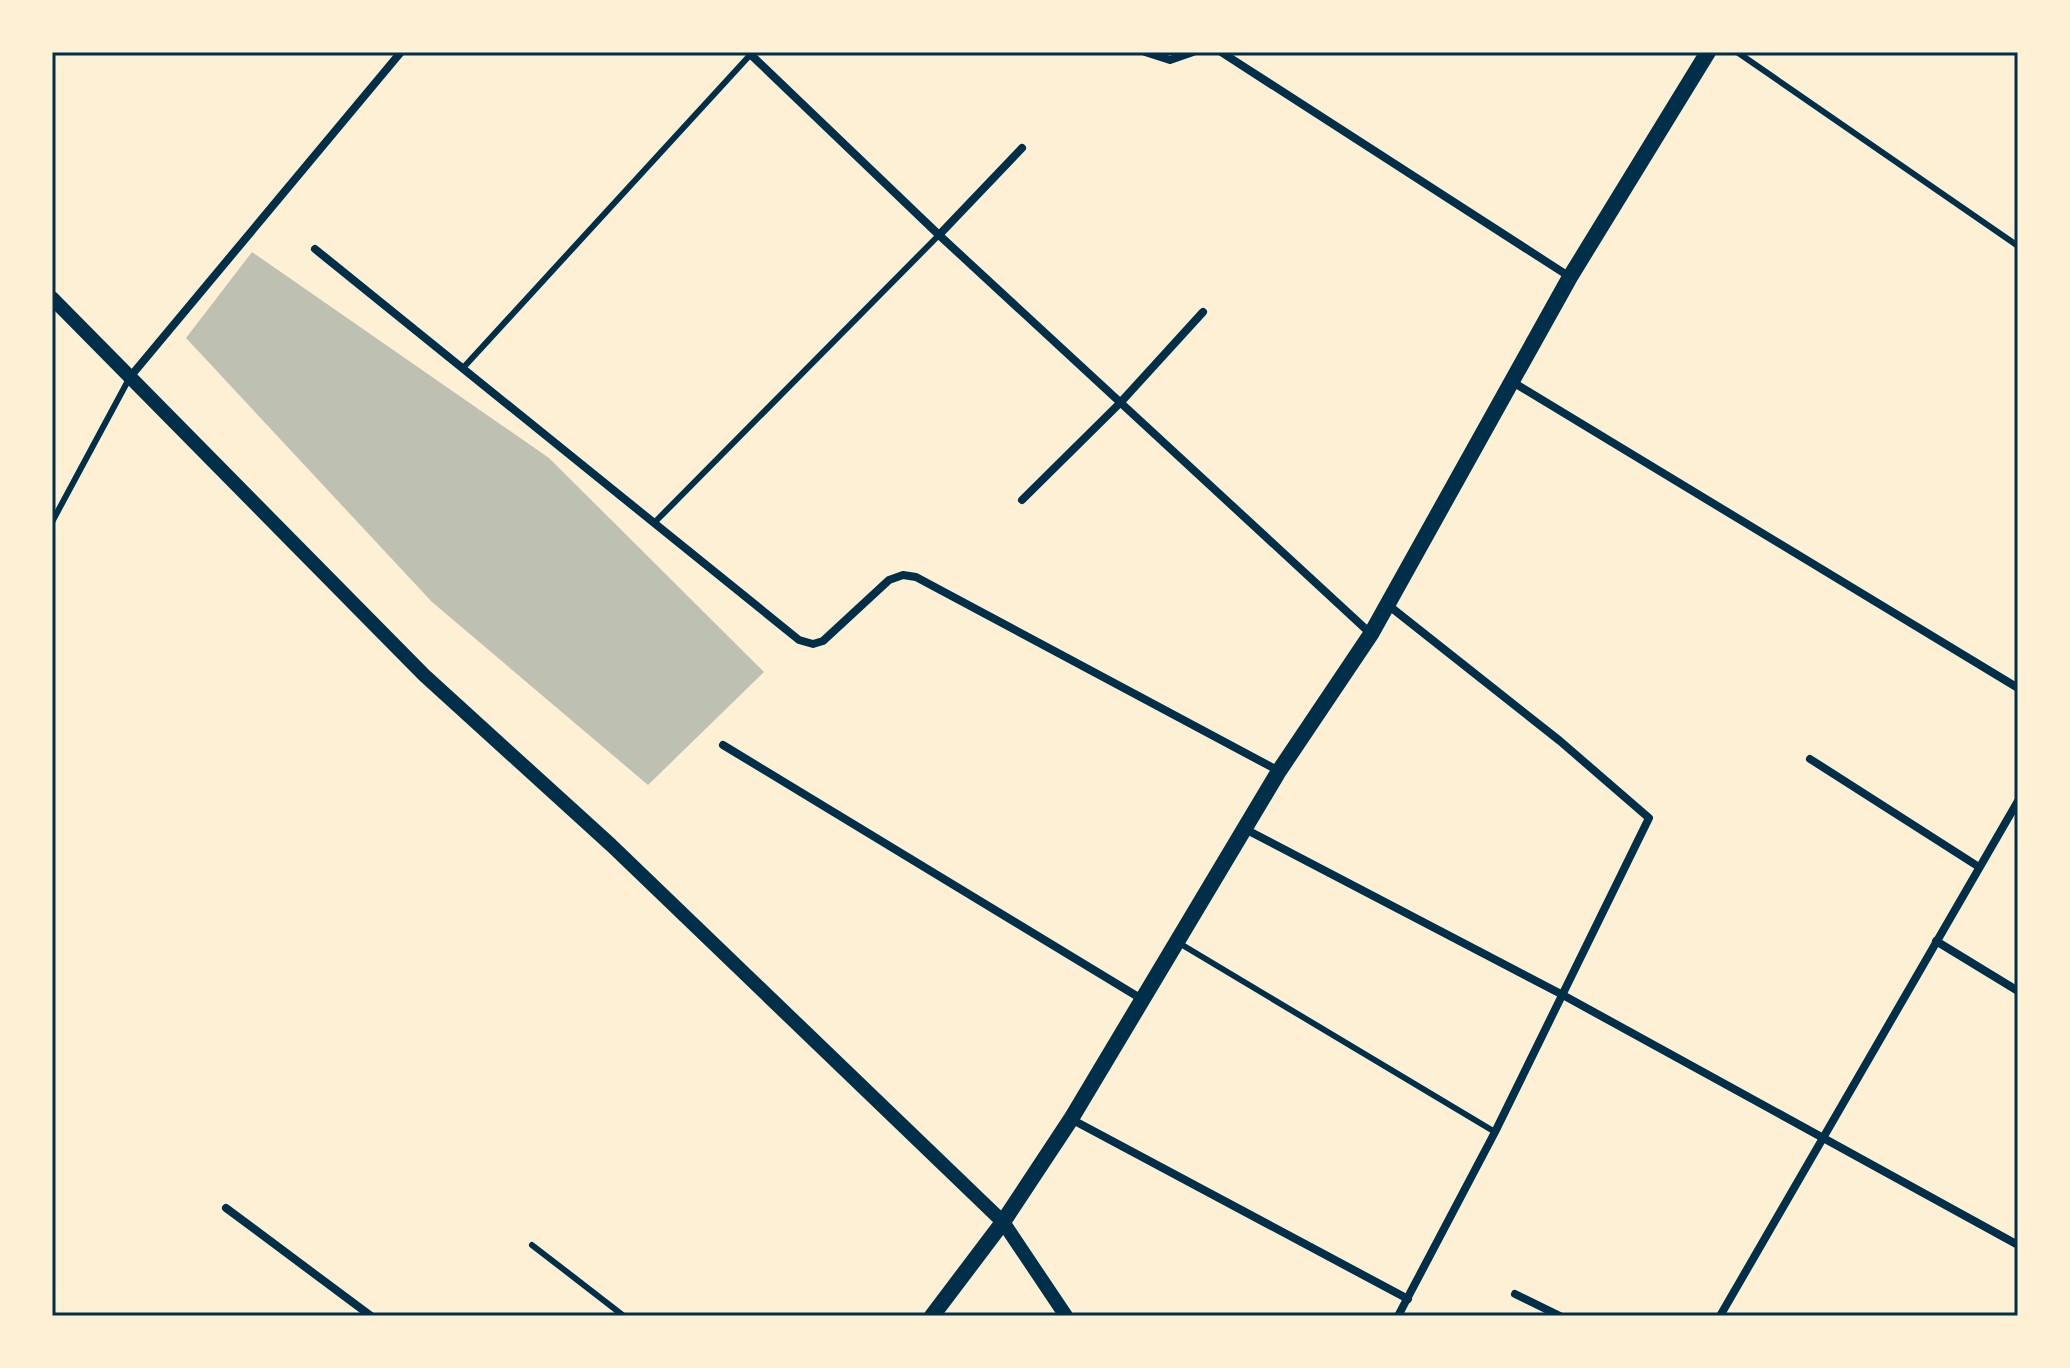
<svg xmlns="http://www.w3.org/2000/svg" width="2070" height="1368" viewBox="0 0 2070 1368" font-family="'Work Sans',sans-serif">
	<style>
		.building { fill: #bec0b2 }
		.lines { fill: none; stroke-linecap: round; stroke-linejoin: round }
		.service { stroke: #003049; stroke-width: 6 }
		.minor { stroke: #003049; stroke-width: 8 }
		.tertiary { stroke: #003049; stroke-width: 14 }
		.secondary { stroke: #003049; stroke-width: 16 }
		.neatline { fill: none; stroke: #003049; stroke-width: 3 }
	</style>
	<rect width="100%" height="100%" fill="#fdf0d5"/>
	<path class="building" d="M252,252L549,458L764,672L648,785L432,602L186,338Z"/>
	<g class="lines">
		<g class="service">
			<path d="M1737,52L2018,246"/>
			<path d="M463,368L751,54"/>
			<path d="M52,522L130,377"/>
			<path d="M655,522L939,235"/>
			<path d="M1179,943L1495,1132"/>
			<path d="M532,1245L624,1316"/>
		</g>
		<g class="minor">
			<path d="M748,52L939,235L1370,633"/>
			<path d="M1145,52L1170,60L1193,52"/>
			<path d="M1221,52L1570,277"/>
			<path d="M939,235L1022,148"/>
			<path d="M315,249L799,640L813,644L823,641L889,580L903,575L916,577L1279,771"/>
			<path d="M130,377L401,52"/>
			<path d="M1511,381L2018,688"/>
			<path d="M1022,500L1120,403L1203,312"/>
			<path d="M1388,605L1560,741L1649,818L1495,1132L1398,1316"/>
			<path d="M723,745L1140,998"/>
			<path d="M1810,759L1979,867"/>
			<path d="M1245,829L1561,994L2018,1245"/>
			<path d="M1936,941L2018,991"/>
			<path d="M1071,1119L1408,1299"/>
			<path d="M226,1208L371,1316"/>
			<path d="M1515,1294L1560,1316"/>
			<path d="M1720,1316L2018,801"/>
		</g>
		<path class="tertiary" d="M52,298L424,675L611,845L1003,1222L1066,1316"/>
		<path class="secondary" d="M932,1316L1003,1222L1071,1119L1279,771L1371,634L1570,277L1708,52"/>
	</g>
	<rect width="2070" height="1368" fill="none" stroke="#fdf0d5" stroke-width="108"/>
	<rect x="54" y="54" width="1962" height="1260" class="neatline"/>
</svg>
